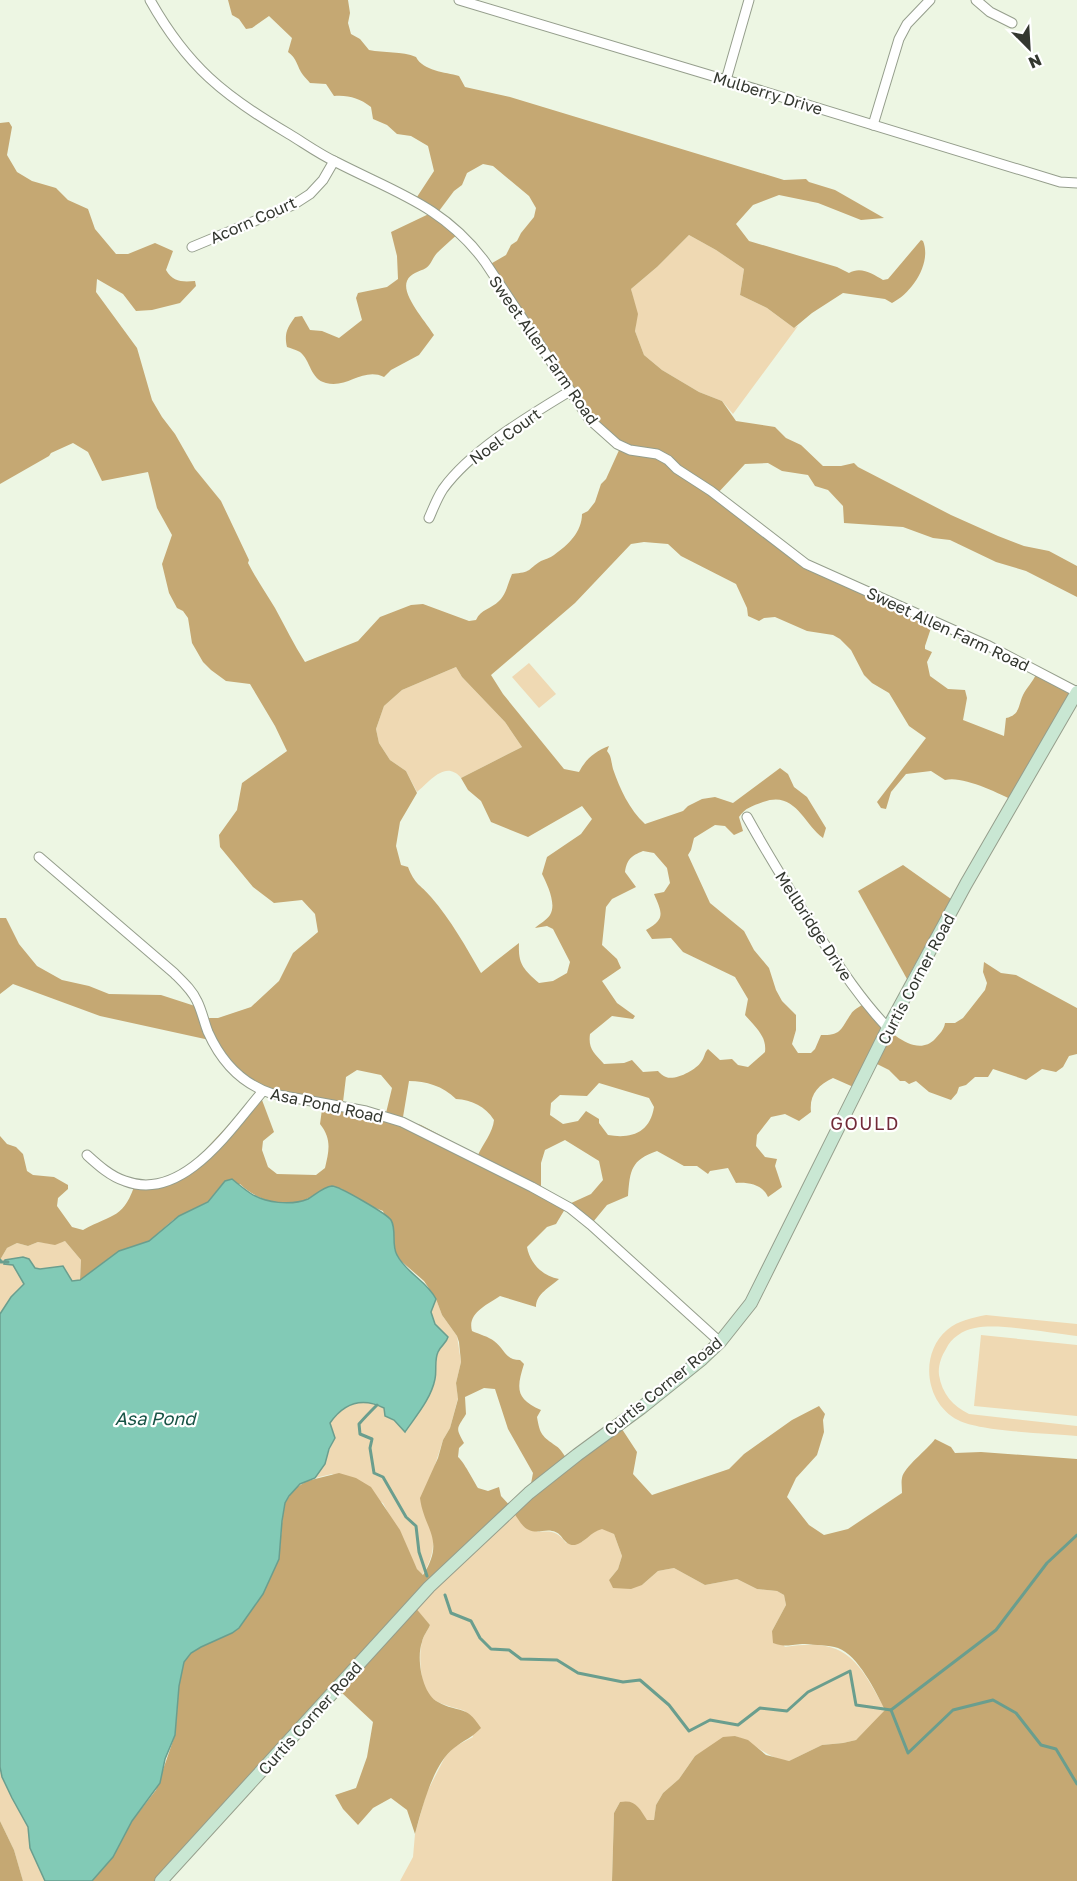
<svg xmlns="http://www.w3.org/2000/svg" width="1077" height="1881" viewBox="0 0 1077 1881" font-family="'Golos Text',sans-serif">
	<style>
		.green { fill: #efd9b3 }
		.forest { fill: #c5a873; fill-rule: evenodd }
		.water { fill: #82cab6; stroke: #6a9e8e; stroke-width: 1.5 }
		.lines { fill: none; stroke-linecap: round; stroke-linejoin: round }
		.stream { stroke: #6a9e8e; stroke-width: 3 }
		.street-casing { stroke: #959e8c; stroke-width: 11 }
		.secondary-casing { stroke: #959e8c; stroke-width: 14 }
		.street { stroke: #fff; stroke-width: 9 }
		.secondary { stroke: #c9e7d3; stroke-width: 12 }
		.labels { text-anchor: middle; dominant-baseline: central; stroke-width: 4.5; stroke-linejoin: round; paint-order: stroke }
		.street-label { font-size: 16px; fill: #33372f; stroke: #fff }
		.neighbourhood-label { font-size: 18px; letter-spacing: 1.5px; fill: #712b38; stroke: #fff }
		.water-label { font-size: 18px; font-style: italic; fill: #185446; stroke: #fff }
	</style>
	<rect width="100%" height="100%" fill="#edf6e3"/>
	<g class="green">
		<path d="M689,235L716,250L744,269L740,295L767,308L794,328L798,326L733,414L722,401L699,392L662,370L644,355L635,331L637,314L631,289L657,267Z"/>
		<path d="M529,663L556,694L539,708L512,677Z"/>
		<path d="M456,667L462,677L505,722L522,747L461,778C445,759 429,783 417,792L406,771L390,760L379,743L376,729L384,706L402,690Z"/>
		<path d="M65,1241L81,1260L80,1280L72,1281L62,1266C56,1267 41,1272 35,1268C30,1265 30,1260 23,1257L16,1259L13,1265L25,1284L11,1297L0,1314V1260L7,1248L17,1243L28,1246L38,1242L53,1244Z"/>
		<path d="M436,1299L442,1315L457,1336L461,1362L456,1383L458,1398L450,1428L443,1440L435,1465L431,1528C436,1544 432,1561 422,1575L417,1569L383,1503L332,1474L315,1478C325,1465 328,1452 335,1438L330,1423C344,1403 362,1397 384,1408L385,1416L394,1420L406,1432C416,1416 429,1400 435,1381C437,1372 434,1362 438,1352C441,1346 446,1344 448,1337L435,1324L431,1312Z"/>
		<path d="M986,1315L1077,1324V1336C1050,1333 1000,1323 975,1328C963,1330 951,1338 946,1349C941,1357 938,1366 939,1375C942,1394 953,1406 969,1414L1077,1426V1436C1048,1433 981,1432 958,1420C925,1403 919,1354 947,1330C959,1320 972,1318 986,1315Z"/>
		<path d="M981,1335L1077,1345V1416L974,1406Z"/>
		<path d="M513,1513L538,1532C552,1531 557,1531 566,1543L582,1542L593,1532L602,1528L614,1534L622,1556L618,1569L609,1580L642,1585L658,1571L674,1568L705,1585L737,1579L757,1589L777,1591L784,1595L786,1605L772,1631L785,1647C848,1637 858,1661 886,1711L856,1740L843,1743L822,1745L789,1761C768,1760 755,1742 735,1736L695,1756L679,1779L663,1793L656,1805L654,1821L647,1820L620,1802L614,1813L612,1881H400L413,1857L415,1834L426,1794L445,1757L454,1747L473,1737L465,1711C454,1707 440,1705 430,1697C421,1689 418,1654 422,1642C423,1636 428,1630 430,1625L414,1607Z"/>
		<path d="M0,1767L2,1777L12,1798L28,1827L30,1848L45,1881H23L14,1850L0,1821Z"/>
	</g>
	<g class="forest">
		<path d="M228,0H348L350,13L348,23L351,34L360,39L369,50C384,53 402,51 416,57C423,71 445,72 459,76L465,87L510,97L784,180L806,179L809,182L835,190L884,218L861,220L818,203L779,195L753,205L736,224L749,241L837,267L849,273C861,266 873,274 883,280L888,279L921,240L923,241C932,263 912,293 892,303L885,299L843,293L812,313L794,328L767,308L740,295L744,269L716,250L689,235L657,267L631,289L638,314L635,331L644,355L662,370L699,392L722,401L736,421L775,427L786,438L801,445L823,466H841L854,463L858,467L951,515L998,536L1024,546L1049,551L1077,566V597L1026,571L996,562L950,540L933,538L903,527L844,523L843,506L828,490L815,486L808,475L782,471L768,463L745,464L716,495L784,549L933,622L925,646V649L932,652L927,662L930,676L948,689L965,690L967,698L963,720L1004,736L1006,718C1020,715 1018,706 1023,695C1026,688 1033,682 1036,674L1077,694L1015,801C998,793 962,775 945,780L931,771L906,774L891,792L886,809L881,808L877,802L926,738L909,726L889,693L872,683L864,675L851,650L840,639L833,635L807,631L775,617L764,618L759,621L748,616L747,608L736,584L681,556L668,544L644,542L631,544L575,603L491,675L503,694L564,769L579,772C585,760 595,751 609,746L607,751C612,757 611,762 613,769C620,789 629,809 645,824L683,811L688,806L702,799L715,797L733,803L780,768L788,774L794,787L807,797L826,828L823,838C803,823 795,790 763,802C752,806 745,808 739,817L743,831L734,835L725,826L715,825L694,838L691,850L688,855L710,903L744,931L754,950L769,968L776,990L782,1001L796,1015V1030L792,1044L798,1053H811L815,1049L821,1035C842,1036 841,1028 851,1014C853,1010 859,1007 862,1005C878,1020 913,1062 935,1039C940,1033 944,1030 945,1023H955L963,1018L985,990L987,983L983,972L984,962L1001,973L1016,975L1077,1008V1054L1069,1056L1063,1067L1056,1072L1042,1069L1026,1080L993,1069L988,1077H975L966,1085L959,1087L957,1093L951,1100L929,1092L916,1081L909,1084L905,1081H900L889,1070L873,1062L858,1089L833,1078C818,1085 809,1095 811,1112L799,1121L785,1114L771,1117L757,1135L756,1146L765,1157L777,1159L775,1166L782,1187L768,1197C763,1185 749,1182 736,1183L728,1168L710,1171L708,1174L697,1166H684L657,1151C631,1160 630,1170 628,1196L607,1205L593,1222L568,1204L556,1224L547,1227L527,1247C530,1264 543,1276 559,1279C550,1287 536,1294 536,1307L500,1296C487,1305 467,1313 472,1331C479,1334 489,1337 494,1341C505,1349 505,1360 520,1360L524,1364C516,1389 516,1399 541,1410L537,1417C540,1435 542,1436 556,1446C561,1449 565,1457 569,1462L620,1426L637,1452L633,1474L652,1495L729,1469L744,1454L792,1420L819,1406L825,1414L823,1420L824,1432L817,1455L796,1478L787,1497L809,1525L824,1535L848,1529L902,1493C902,1488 901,1482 902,1478C904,1467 927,1450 935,1439L951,1447L955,1453L981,1452L1077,1459V1881H612L614,1813L620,1802C636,1799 639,1808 647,1820H654L656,1805L663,1793L679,1779L695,1756L723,1737L735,1736L748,1740L766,1755L789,1761L822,1745L843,1743L856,1740L885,1710C876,1692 858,1655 838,1648C829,1645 815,1645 805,1644C792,1644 787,1648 773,1643L772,1631L786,1605L784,1595L777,1591L757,1589L737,1579L705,1585L674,1568L658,1571L642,1585L631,1589L613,1588L609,1580L618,1569L622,1556L614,1534L602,1529C590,1532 585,1543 575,1545C563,1546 563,1532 552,1531C545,1529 537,1534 529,1530C523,1528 518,1519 514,1513L414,1606L430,1625C428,1630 423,1636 422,1642C416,1658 422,1694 438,1702C459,1714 465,1703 481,1728C473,1737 464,1740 454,1748C433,1764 422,1808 415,1834L407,1810L391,1798L373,1808L358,1825L343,1809L335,1795L356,1788L367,1757L373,1722L341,1692L167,1881H92L113,1857L132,1821L156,1790L175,1735L179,1686L184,1662L191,1653L201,1647L232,1633L239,1628L263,1594L279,1559L283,1512L285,1503L294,1489L307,1481L339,1473L356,1478L371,1487L400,1530L417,1569L423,1575C446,1539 424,1530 420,1498L438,1458L443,1440L450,1428L458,1399L456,1383L461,1362L459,1342L457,1336L442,1315L436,1299L424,1281L401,1261L396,1254L383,1211L365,1204L340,1188C333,1189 324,1189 317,1193C313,1195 310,1198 305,1200C283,1208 256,1200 240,1184L219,1188L208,1202L173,1220L149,1241L119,1251L80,1280L81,1260L65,1241L55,1245L38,1242L28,1246L17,1243L7,1248L0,1260V1136L7,1144L16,1147L23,1154L27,1171L33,1175L54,1177L68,1185V1189L58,1198L57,1206L72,1227L83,1230C114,1213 124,1219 136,1181L169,1178L188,1168L259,1092L274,1132L263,1141L262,1150L268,1167L277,1174L316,1175L325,1168C329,1151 332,1139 320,1124L323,1102L276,1092L238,1075L214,1041L100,1016L13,984L0,994V918H6L19,944L37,966L62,980L89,986L109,994L161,995L198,1007L204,1018H218L251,1007L279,981L293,953L318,932L315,914L302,900L274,903L253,887L220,847L219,835L237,810L242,783L287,751L275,726L250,684L226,681L211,670L203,662L192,643L188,618L183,611L177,608L169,593L162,564L172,535L157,508L148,472L102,481L88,452L73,443L51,453L49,456L0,484V123L9,122L12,127L7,155L17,172L32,181L56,188L68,200L88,209L95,229L116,254H128L155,243L173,251L166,270C173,282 182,282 195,281L196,286L180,303L152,310L136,311L123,294L97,279L96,292L137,348L152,400L162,417L175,434L195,469L221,501L249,560L248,563C256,579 266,593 275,608C285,626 294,645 305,662L358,641L380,617L411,605L423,604L469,621L476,620C481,609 491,609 499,601C506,595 508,583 512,574C532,572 527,570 541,561C545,559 550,558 554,555C568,545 582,532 582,514L588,511L595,502L601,484L606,479L620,448L602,434L487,266L506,255L511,245L517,241L521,233L534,217L536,208L529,196L493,166L483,164L467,173L462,185L454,191L439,211L458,234C451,240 444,246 437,253C433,257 431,265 426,268C419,272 410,273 407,281C401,295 427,323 434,335L419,355L391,370L384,377C363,367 347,389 326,383C310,379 311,361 300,352C296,350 291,348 287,347C284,334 287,328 295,317L302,316L310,330L322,331L339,338L362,320L356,298L358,293L387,287L398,279L397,256L391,232L433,212L415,200L434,171L428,146L411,136L397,134L387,125L373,119L371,107C359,98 349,95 334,96L326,84L310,83C308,80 305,78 303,75C297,67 297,58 288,52L292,38L269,16L252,28L246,29L239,19L232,15ZM456,667L462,677L505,722L522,747L461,778L468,790L481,801L491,822L528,837L582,806L592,819L581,834L547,857L542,874C547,884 557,904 550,915C547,920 539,924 535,928L547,926L553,929L570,962L567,973L553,981L539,983C523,969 518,964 519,943C506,953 493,963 481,973C466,947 451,920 431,897C420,884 415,885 408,867L401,865L396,846L400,822L417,793L406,771L390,760L379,743L376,729L384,706L402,690ZM643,851L654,853L667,868L670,883L664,892L654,894C662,913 666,919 646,930L652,939L671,938L683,952L735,977L748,999L745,1015C755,1027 767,1036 765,1052L748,1067L738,1065L732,1059L720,1060L708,1049C704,1053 705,1057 701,1062C696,1070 675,1081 666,1077C663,1076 660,1073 658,1071L643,1072L632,1060L624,1063L604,1064C594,1053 588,1049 590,1034L612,1016L633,1019L635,1016L617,1003L602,981L621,968L617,959L602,945L606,907L612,899L636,887L625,872C627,859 631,856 643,851ZM357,1070L381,1075L392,1088L386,1113L343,1102L346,1077ZM409,1081C426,1081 443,1086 456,1099C472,1100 485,1106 494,1120C493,1132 483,1144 478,1155L421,1125L405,1120L403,1117ZM599,1083L649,1098L654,1107C650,1133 631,1139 608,1135L599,1123V1119L586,1111L578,1121L563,1124L550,1115L551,1103L560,1095L587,1096ZM565,1140L599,1161L603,1180L591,1194L569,1204L541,1188V1163L545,1150ZM484,1388L495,1389L508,1429L533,1473L529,1494L512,1508L501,1496L499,1487L488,1491L478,1488C473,1480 464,1462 458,1457L459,1448L464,1443C455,1427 457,1429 466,1414L465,1397Z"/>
		<path d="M903,865L951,899L907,979L858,891Z"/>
		<path d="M0,1821L14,1850L23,1881H0Z"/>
	</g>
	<path class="water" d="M232,1179C238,1184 244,1189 250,1193C265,1203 291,1206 308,1199C315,1195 323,1187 332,1186C339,1186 387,1214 391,1220C397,1230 391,1245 397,1255C406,1273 427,1281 436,1299L431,1312L435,1324L448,1337C446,1344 441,1345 438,1352C434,1361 437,1370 435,1379C431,1399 416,1416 405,1432L394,1420L385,1416L384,1408C362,1397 344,1403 330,1423L335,1438L329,1449L325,1464L315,1478L300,1484L289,1496L285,1503L282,1521L279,1559L263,1594L239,1628L232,1633L201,1647L191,1653L184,1662L179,1686L175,1735L165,1759L160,1783L132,1821L113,1857L92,1881H45L30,1848L28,1827L12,1798L2,1777L0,1767V1314L11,1297L24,1284L13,1265L4,1264L5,1260L23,1257L29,1259L35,1268L40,1269L63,1266L72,1281L80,1280L119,1251L149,1241L179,1216L208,1202L225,1181Z"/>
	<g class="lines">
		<g class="stream">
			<path d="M0,1260L1,1262H8"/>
			<path d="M377,1405C371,1411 365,1417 359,1424L360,1434L372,1439L370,1448L374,1473L383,1477L406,1517L416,1526L419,1552L427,1576"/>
			<path d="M445,1595L451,1613L471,1621L480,1638L491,1649L509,1650L521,1659L557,1660L578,1673L623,1682L640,1680L669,1705L689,1731L710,1720L738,1725L760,1708L787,1711L808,1692L850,1671L856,1705L891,1710L996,1630L1047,1563L1077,1535"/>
			<path d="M891,1710L908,1753L953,1710L993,1700L1016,1713L1041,1745L1056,1749L1077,1784"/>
		</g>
		<g class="street-casing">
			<g id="street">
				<path d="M150,0C187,66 224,96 289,134C304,143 319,154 336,162C394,192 444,206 485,262L589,419L617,444L630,450L657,454L668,460L677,469L711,491L806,564L987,645L1077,692"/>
				<path d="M459,0L726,80L1060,182L1077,183"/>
				<path d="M976,0L990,12L1012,23"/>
				<path d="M726,80L749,0"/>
				<path d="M873,125L899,39L907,24L930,0"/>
				<path d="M192,247L293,205L310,194L323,180L334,161"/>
				<path d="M429,518C433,509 437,498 443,489C471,450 529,416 570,391"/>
				<path d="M747,817C768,855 791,892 814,928C837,963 859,998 888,1028"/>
				<path d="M39,857L174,973C183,982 192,990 197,1001C202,1011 204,1022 208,1032C221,1061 241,1084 273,1094L366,1111L402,1122L532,1187L570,1208L591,1225L720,1342"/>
				<path d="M87,1155C98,1165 110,1176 125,1181C183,1203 231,1128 263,1091"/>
			</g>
		</g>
		<g class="secondary-casing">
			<path id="secondary" d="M161,1881L429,1587L529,1493L577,1455L641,1408L702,1359L720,1342L751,1303L888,1028L966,884L1077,692"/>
		</g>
		<use href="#street" class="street"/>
		<use href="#secondary" class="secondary"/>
	</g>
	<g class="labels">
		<g class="street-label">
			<text transform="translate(768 93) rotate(17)">Mulberry Drive</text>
			<text transform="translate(253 220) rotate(-24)">Acorn Court</text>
			<text transform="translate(544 350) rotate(55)">Sweet Allen Farm Road</text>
			<text transform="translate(505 436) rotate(-36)">Noel Court</text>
			<text transform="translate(948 629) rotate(25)">Sweet Allen Farm Road</text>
			<text transform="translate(814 926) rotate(57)">Mellbridge Drive</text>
			<text transform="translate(916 979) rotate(-62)">Curtis Corner Road</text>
			<text transform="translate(327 1105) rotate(12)">Asa Pond Road</text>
			<text transform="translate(663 1386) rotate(-39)">Curtis Corner Road</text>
			<text transform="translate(310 1718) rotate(-48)">Curtis Corner Road</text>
		</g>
		<g class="neighbourhood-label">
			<text x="865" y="1123">GOULD</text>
		</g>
		<g class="water-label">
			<text x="155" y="1418">Asa Pond</text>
		</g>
	</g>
	<g transform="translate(1029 48) rotate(156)" stroke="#ffffff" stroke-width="4.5" paint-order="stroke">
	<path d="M0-4.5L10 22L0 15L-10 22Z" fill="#33372f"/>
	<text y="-9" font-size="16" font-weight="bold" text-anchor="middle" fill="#33372f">N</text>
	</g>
</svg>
